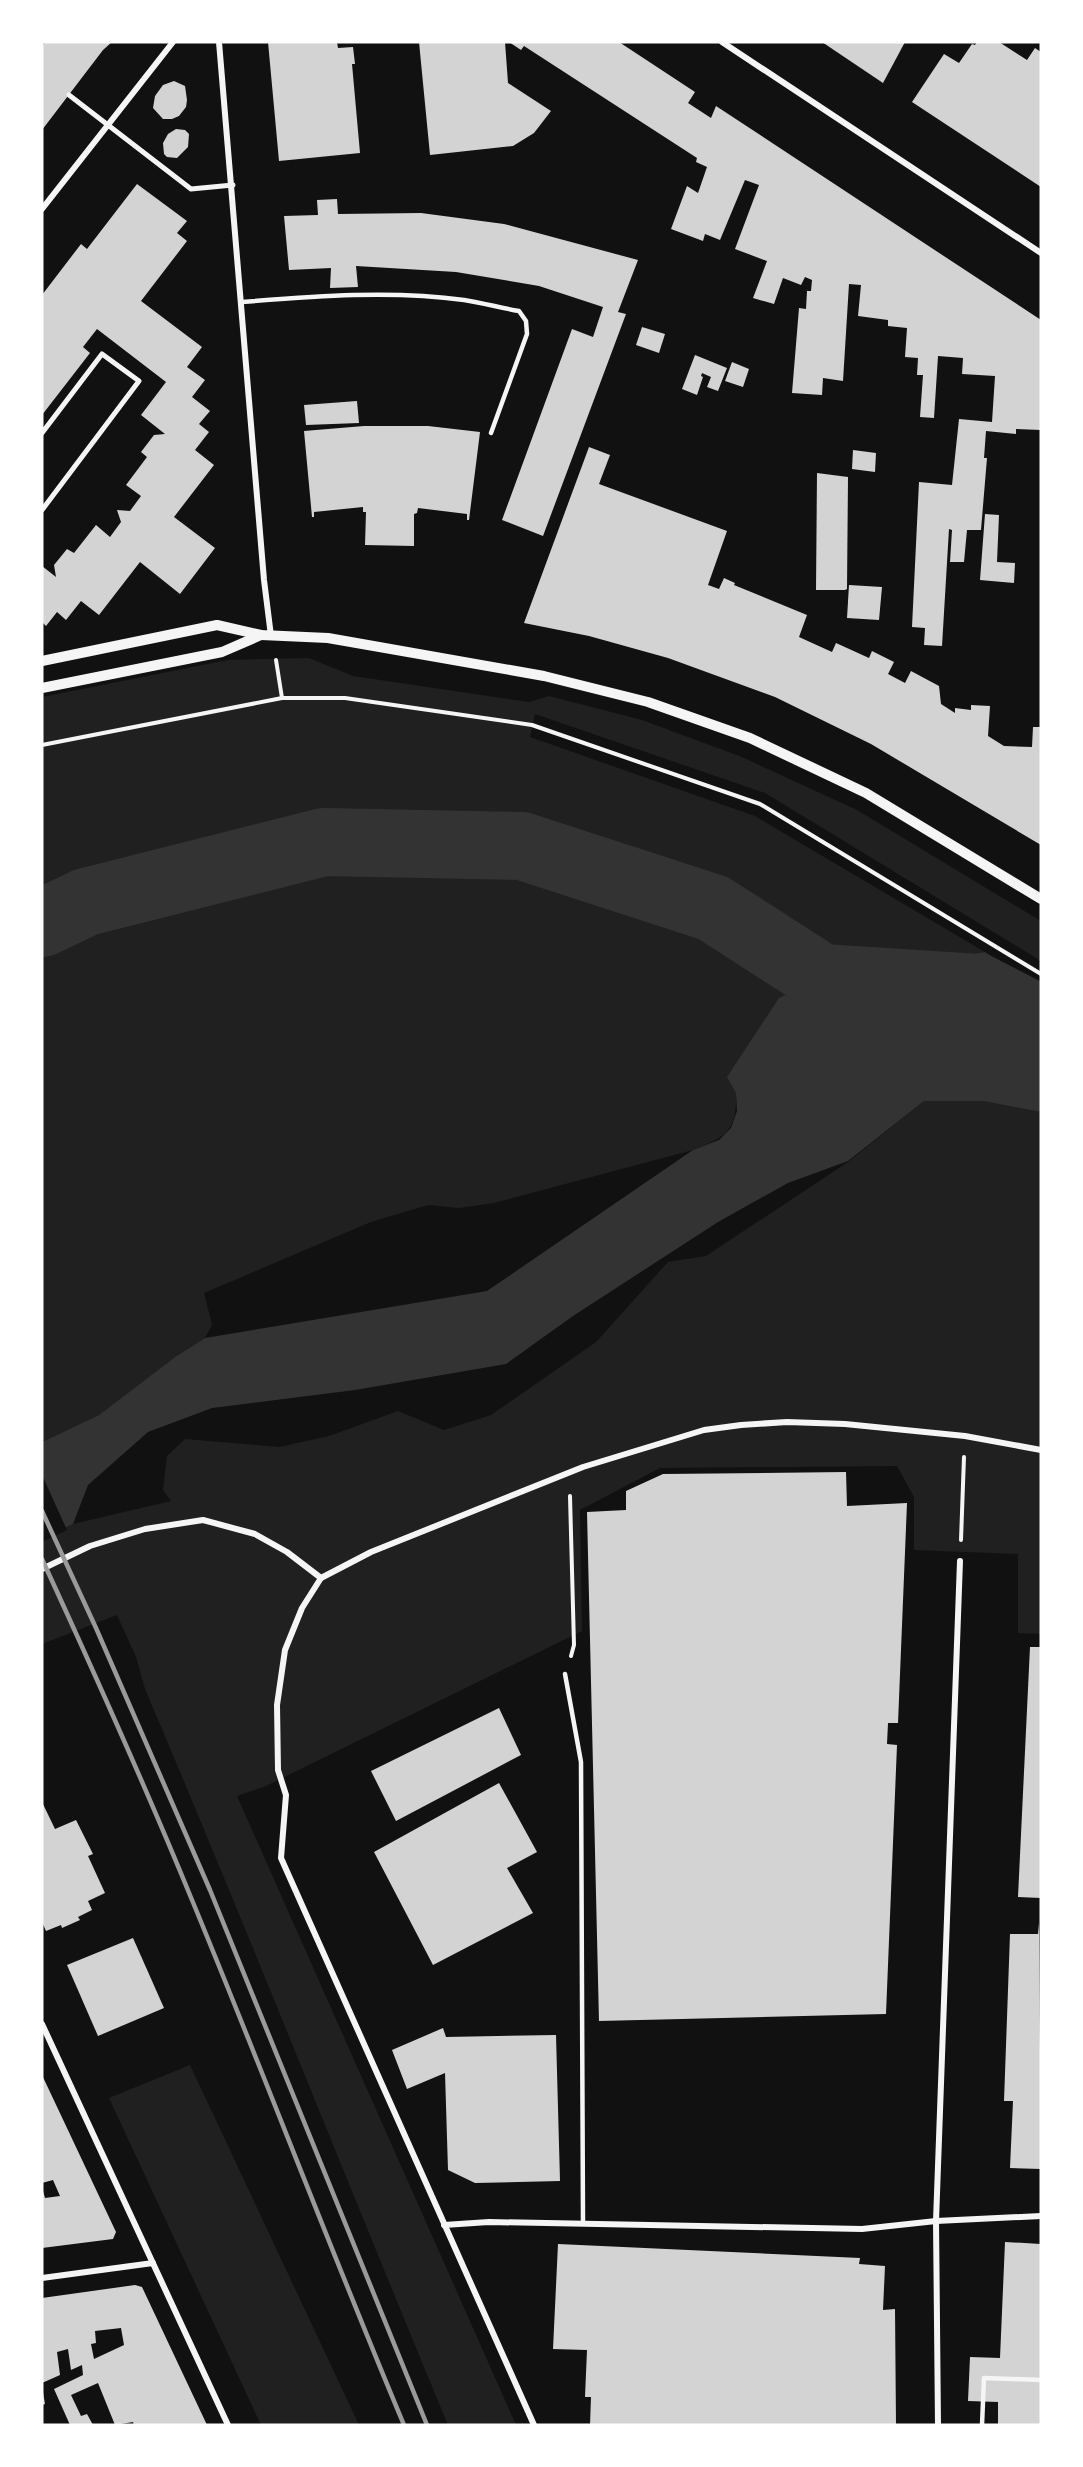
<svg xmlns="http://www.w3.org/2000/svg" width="1083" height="2467" viewBox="0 0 1083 2467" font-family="Figtree,sans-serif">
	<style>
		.green { fill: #202020 }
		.water { fill: #333 }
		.pier { fill: #111 }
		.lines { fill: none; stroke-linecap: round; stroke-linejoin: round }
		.river { stroke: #333; stroke-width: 68 }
		.building { fill: #d3d3d3; fill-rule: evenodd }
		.path { stroke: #f5f5f5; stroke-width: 4 }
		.service { stroke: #f5f5f5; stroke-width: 4.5 }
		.pedestrian { stroke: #f5f5f5; stroke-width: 5 }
		.minor { stroke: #f5f5f5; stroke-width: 6 }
		.tertiary { stroke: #f5f5f5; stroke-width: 10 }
		.rail { stroke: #9a9a9a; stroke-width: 4.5 }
	</style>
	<rect width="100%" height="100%" fill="#111"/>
	<g class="green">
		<path d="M309,658L353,676L529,702L549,696L642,720L742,757L857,810L1041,921V961L765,793L535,714L530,737L755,816L985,952L822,978L736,1093C737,1131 726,1137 693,1150L494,1203L459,1208L428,1205L371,1222L204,1293L212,1325L205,1338L175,1357L99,1415L42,1442V697L228,660Z"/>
		<path d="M924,1101H983L1041,1112V1634L1018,1633V1554L914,1550V1497L897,1466L660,1468L580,1510L582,1631L266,1786L237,1796L516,2425H448C346,2180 249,1933 145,1689L136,1657L117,1615L42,1644V1539L73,1524L171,1501L163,1490L167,1456L185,1439L279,1447L329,1436L398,1411L444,1430L491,1415L596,1342L668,1262L706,1256L848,1162Z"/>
		<path d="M190,2065L359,2425H261L109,2098Z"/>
	</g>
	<path class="water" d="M985,952L1041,987V1112L983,1101H924L848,1161L788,1183L718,1222L573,1316L506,1364L355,1390L212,1408L148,1432L88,1485L73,1524L42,1539V1442L99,1415L175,1357L205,1338L487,1291L693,1150L719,1140L731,1128L737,1111L736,1093L727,1077L779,998L822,978Z"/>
	<path class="pier" d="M42,1475L67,1530L42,1542Z"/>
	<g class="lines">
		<path class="river" d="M42,923L86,902L324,842L522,846L713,908L822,978L979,988L1041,1020"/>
	</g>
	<g class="building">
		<path d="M45,42H112L103,50L42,130V46Z"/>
		<path d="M268,42H337L338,48L353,47L355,64H352L360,153L279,161Z"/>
		<path d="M419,42H505L508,83L551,111L534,133L513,146L430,155Z"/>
		<path d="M509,42H619L695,92L688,103L711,118L716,106L1041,320V430L1016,429V434L986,431L984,458H987L981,530H967L964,562H950L952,530L949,529L942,646L924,645L925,628L912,627L919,482L952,485L959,419L992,422L995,376L962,374L963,358L938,356L934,418L920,417L923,375H917L918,358L905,357L907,328L888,326V320L858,316L861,285L849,284L843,381L823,378L822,395L792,393L799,308L806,309L807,291H811L812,280L805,277L801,285L783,278L774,304L753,298L767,261L735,249L759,185L745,180L720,240L705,234L703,241L671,229L687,186L698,193L707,167L696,162L697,158L524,46L521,50Z"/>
		<path d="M822,42H905L883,83Z"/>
		<path d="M977,42H999L1027,60L1035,48L1041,52V187L912,102L944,54L959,63L972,44L975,45Z"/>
		<path d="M174,81L185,86L187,100L186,107L179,116L172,119H163L153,108L155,96L163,85Z"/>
		<path d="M176,129L185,130L189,134L188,147L177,158L167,157L164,154L163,143L168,134Z"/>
		<path d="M137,184L187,221L177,233L187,241L141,301L202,347L187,367L205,380L192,397L210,411L199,424L209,432L195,450L214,465L174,517L215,548L180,594L140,562L99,615L81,601L66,620L57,612L46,626L42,622V566L56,577L54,565L67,549L74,553L96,525L110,537L121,522L117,510L130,511L141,496L126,485L147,457L141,452L154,435L165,434L141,415L166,382L97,329L83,347L90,353L42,415V295L81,244L87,249Z"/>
		<path d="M337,199L338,214L421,213L504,224L638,260L618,312L626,314L543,536L502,520L572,329L593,337L603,307L539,286L456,272L356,266L358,287L330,288L331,268L289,270L284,216L318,215L317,200Z"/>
		<path d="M642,327L665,334L659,353L636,345Z"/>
		<path d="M695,355L727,368L718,391L707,387L711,377L702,373L701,376L703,377L697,395L682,389Z"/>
		<path d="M732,362L749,369L743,387L725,381Z"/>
		<path d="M357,401L359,423L306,425L304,405Z"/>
		<path d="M364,426H428L480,432L469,520H467V514L418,508L417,513L414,514V546L365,545L366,512H363V507L314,512V517H312L304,431Z"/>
		<path d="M589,447L610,455L599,484L727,531L708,585L719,589L724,578L735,583L734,585L807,615L799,637L832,652L836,643L869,658L872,651L894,662L888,674L905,683L911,671L939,686L941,704L955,713V708L971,710V705L990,706L988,736L1004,746L1032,747L1033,727H1041V845L871,744L775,697L668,658L589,636L524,623Z"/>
		<path d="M853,450L876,453L875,472L852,469Z"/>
		<path d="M817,473L848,477L847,589L845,590H816Z"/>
		<path d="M985,514L999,515L997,562L1015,563L1014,583L980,580Z"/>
		<path d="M849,585L882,587L879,620L847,618Z"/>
		<path d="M846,1472L847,1506L907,1503L898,1723H888L887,1744L897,1745L886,2014L599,2021L587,1512L626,1510V1491L663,1474Z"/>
		<path d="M1030,1647H1041V1898L1018,1897Z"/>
		<path d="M499,1708L521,1755L396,1821L371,1771Z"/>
		<path d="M499,1783L537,1852L507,1868L533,1913L433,1965L374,1852Z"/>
		<path d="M42,1802L55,1829L76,1820L93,1854L88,1856L105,1893L88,1901L92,1910L78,1917L80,1920L62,1928L61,1925L46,1931L42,1922Z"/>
		<path d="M1039,1923L1041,2169L1010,2168L1013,2101H1004L1010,1934H1038Z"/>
		<path d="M133,1938L164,2008L98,2036L67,1965Z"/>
		<path d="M443,2028L446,2037L556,2035L560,2181L475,2183L448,2170L445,2073L407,2089L392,2050Z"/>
		<path d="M42,2075L116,2232L113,2239L42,2248V2187L45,2198L60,2196L53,2180L42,2183Z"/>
		<path d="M1005,2242L1041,2244V2425H998V2402L968,2401L970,2357L1000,2358Z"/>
		<path d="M558,2244L860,2258L859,2264L885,2266L883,2310L895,2309L896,2425H590L591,2397H585L587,2350L553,2349Z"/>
		<path d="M135,2285L142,2287L207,2425H134L133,2422L115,2425L98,2383L71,2395L81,2416L87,2414L93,2425H70L54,2389L83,2375L82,2365L71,2370L68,2349L57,2352L60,2375L42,2383V2298ZM121,2328L124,2345L94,2359L91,2344L96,2343L95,2331Z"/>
		<path d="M42,2387L45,2404L42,2405Z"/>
	</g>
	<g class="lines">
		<g class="path">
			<path d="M276,660L282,698"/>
			<path d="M42,745L282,698H345L532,725L760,804L1041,974"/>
			<path d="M570,1496L574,1645L571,1656"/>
			<path d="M961,1540L964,1457"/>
		</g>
		<g class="service">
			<path d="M242,302C316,296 391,290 464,300C483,303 501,308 519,311L526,321L527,334L491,433"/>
			<path d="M565,1674L581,1762L583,2223"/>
			<path d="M982,2425L984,2378L1041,2380"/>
		</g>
		<g class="pedestrian">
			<path d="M69,95L191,189L233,185"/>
			<path d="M42,433L102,354L139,381L42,510"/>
		</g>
		<g class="minor">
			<path d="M219,42L264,580L271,636"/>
			<path d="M722,42L1041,253"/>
			<path d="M42,209L173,42"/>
			<path d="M42,1569L90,1546L145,1529L203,1520L255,1534L287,1552L321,1578L371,1552L583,1467L704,1430L741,1425L787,1422L845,1424L965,1436L1041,1450"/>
			<path d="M321,1578L302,1608L285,1650L277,1705L278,1770L286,1795L281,1858L534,2425"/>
			<path d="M42,2024L228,2425"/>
			<path d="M444,2225L489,2222L862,2229L936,2221L1041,2216"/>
			<path d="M42,2278L153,2263"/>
			<path d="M938,2425L936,2221L960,1561"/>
		</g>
		<g class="tertiary">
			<path d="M42,661L217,625L261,635L328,638L544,676L648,702L750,738L866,793L1041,899"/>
			<path d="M42,688L222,652L261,635"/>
		</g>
		<g class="rail">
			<path d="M42,1511L96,1628L210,1890L427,2425"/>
			<path d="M42,1559C94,1672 145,1785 192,1900C264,2074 331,2251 404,2425"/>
		</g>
	</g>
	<rect width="1083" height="2467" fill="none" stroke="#ffffff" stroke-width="87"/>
</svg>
